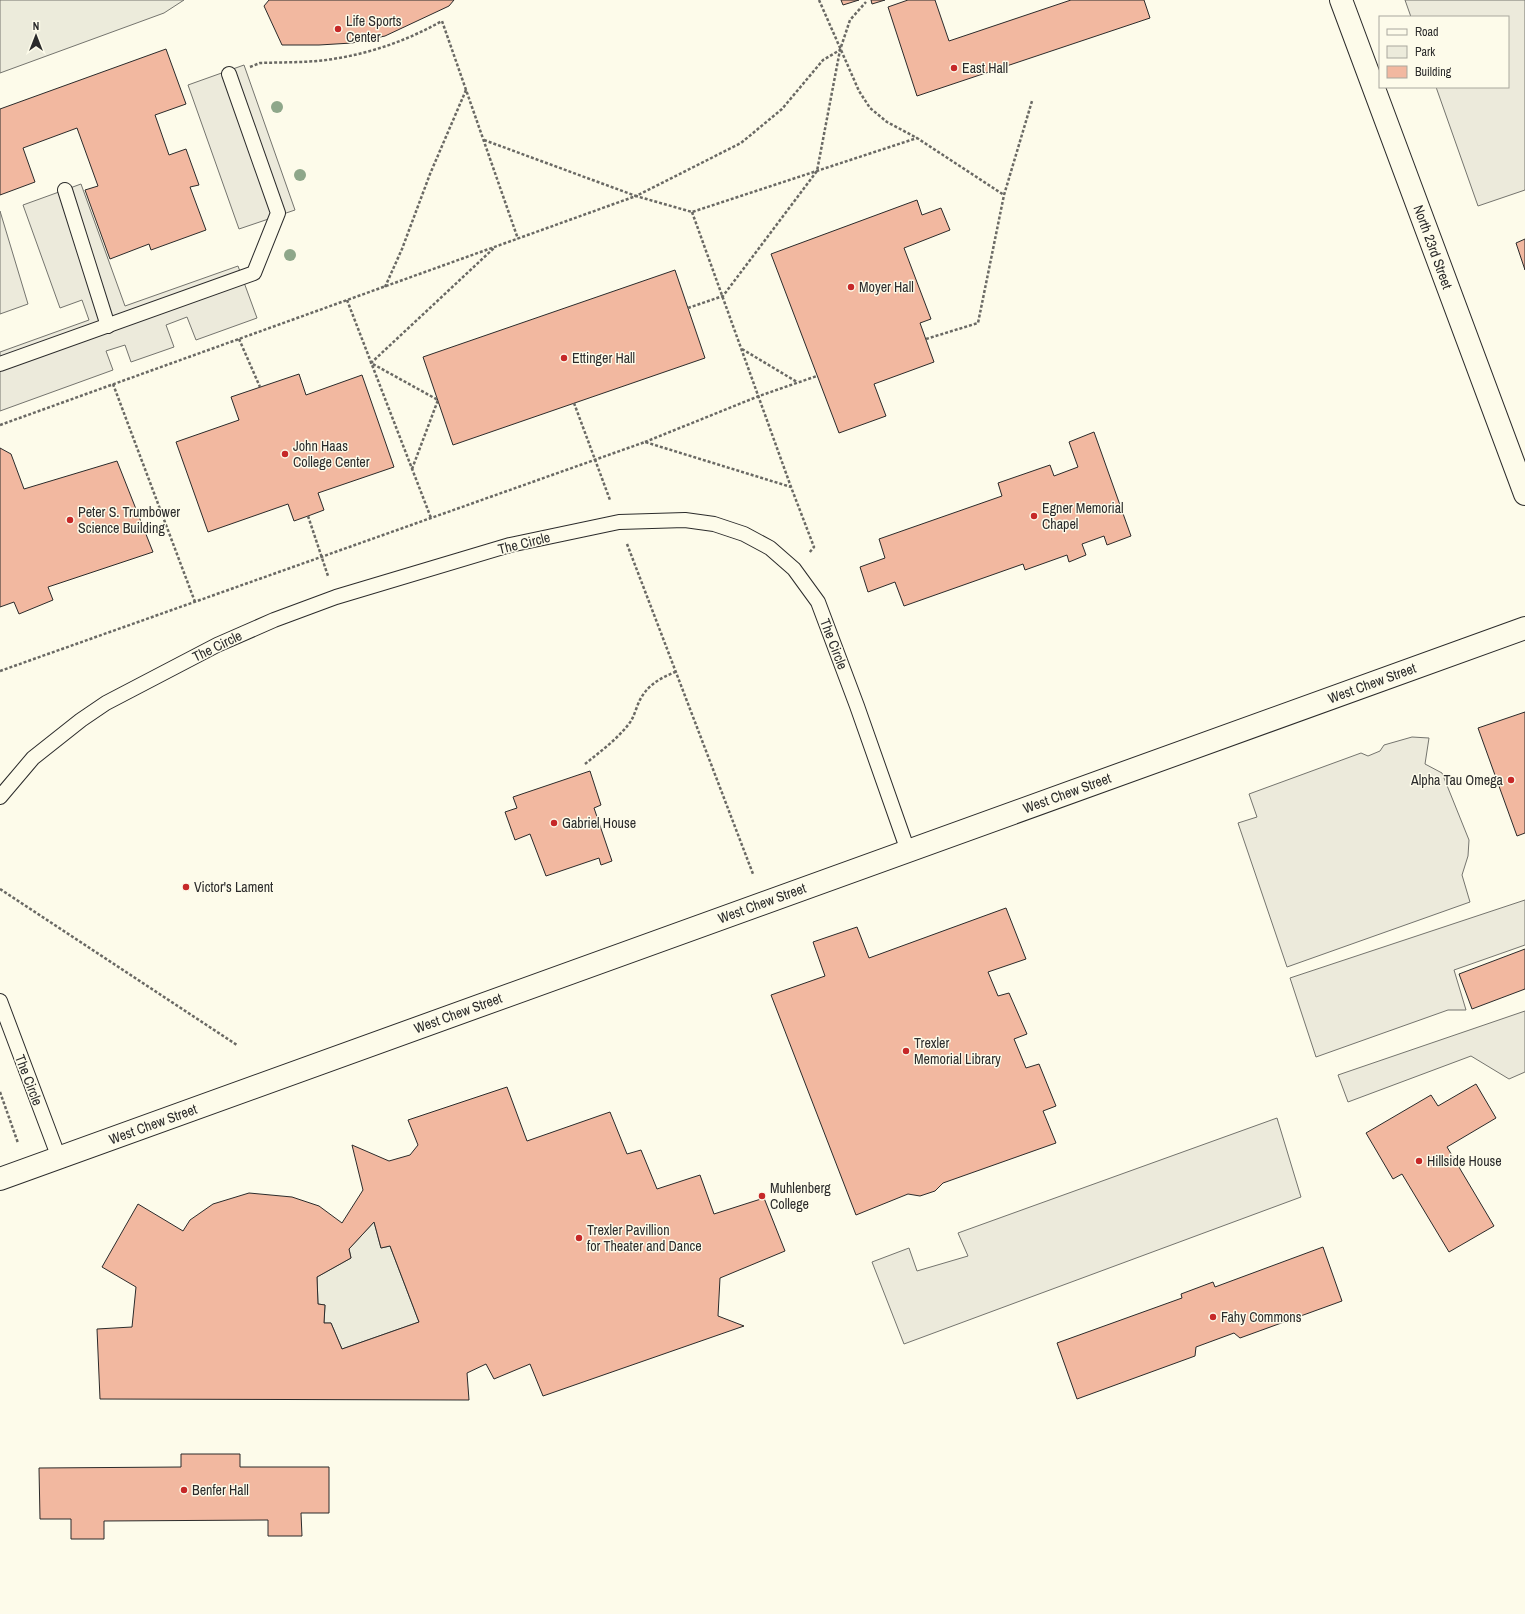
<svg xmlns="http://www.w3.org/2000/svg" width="1525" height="1614" viewBox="0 0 1525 1614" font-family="'Archivo Narrow',sans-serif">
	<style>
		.green { fill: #ecebdb; stroke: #74746e }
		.parking { fill: #eceadb; stroke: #74746e }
		.building { fill: #f2b8a0; stroke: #2b2b2b; fill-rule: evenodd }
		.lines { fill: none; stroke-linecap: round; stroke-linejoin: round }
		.service-casing { stroke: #2b2b2b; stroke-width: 16 }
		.minor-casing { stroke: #2b2b2b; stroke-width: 24 }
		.tertiary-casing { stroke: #2b2b2b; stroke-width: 24 }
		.path { stroke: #6a6964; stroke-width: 2.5; stroke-dasharray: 3 2; stroke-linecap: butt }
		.service { stroke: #fdfbea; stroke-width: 14 }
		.minor { stroke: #fdfbea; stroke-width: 22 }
		.tertiary { stroke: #fdfbea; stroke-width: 22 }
		.tree { fill: #8ea78a }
		.poi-dot { fill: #c62828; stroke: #fdfbea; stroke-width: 1.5 }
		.labels { text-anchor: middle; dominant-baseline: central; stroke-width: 3; stroke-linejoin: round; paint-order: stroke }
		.poi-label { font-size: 14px; fill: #2b2b2b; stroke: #fdfbea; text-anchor: start }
		.street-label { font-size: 14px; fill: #2b2b2b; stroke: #fdfbea }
	</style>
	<rect width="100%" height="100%" fill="#fdfbea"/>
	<g class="green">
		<path d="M0,0H184L164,13L0,73Z"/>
		<path d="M374,1222L381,1248L390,1246L419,1322L342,1349L331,1323H324L325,1305L318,1304L317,1277L351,1258L349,1249Z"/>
	</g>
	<g class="parking">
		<path d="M1405,0H1525V190L1478,206L1436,87H1508V17H1411Z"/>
		<path d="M244,65L295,210L239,229L188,85Z"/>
		<path d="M81,184L125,306L238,266L257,318L196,340L187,317L166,325L174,347L131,362L125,345L106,351L113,370L0,411V352L89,320L82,300L60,308L23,205Z"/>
		<path d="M0,211L28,304L0,314Z"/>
		<path d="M1412,737L1429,738L1425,764L1442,773L1469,840L1468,856L1462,875L1470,902L1287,967L1238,823L1257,817L1249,794L1361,753L1368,756L1380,751L1384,745Z"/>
		<path d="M1525,900V945L1454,970L1466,1010H1448L1316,1057L1290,978Z"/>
		<path d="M1525,1011V1072L1509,1079L1471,1056L1348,1102L1338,1075Z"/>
		<path d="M1277,1118L1301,1197L904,1344L872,1262L909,1248L917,1271L968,1256L958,1233Z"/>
	</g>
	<g class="building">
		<path d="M269,0H454L449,6L385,36L352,43L319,45H282L264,6Z"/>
		<path d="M841,0H859L843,5Z"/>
		<path d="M871,0H885L872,4Z"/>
		<path d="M908,0H935L949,41L1071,0H1144L1150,18L917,96L888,7Z"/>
		<path d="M166,49L186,104L155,115L169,155L186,149L199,185L190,187L206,230L151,250L149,244L110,259L85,190L98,186L77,128L23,148L35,182L0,195V109Z"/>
		<path d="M917,200L922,215L941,208L950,230L904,248L931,319L920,323L934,362L874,384L886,416L839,433L771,254Z"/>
		<path d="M1525,239V270L1516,243Z"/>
		<path d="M675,270L705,358L453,445L423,357Z"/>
		<path d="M299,374L306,395L362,375L394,467L318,493L324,510L308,516L294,521L288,504L208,532L176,442L239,420L231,397Z"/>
		<path d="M1094,432L1131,536L1107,545L1104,536L1082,544L1086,555L1069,562L1067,555L1025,570L1023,564L904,606L895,582L868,592L860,567L885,558L879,539L1002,496L998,483L1050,465L1054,476L1078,467L1069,442Z"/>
		<path d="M0,448L11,454L24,489L117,461L153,552L48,587L53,600L19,614L14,602L0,607Z"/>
		<path d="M1525,712V833L1517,836L1478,728Z"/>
		<path d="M590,771L601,805L594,808L612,861L601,865L599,858L546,876L530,834L515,840L505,812L517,808L513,797Z"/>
		<path d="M1006,908L1026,959L988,972L998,996L1009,993L1027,1034L1014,1039L1026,1068L1039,1064L1056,1106L1043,1111L1056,1143L943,1183L935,1191L920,1196L908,1194L856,1215L771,995L825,976L813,942L857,927L869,958Z"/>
		<path d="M1525,949V989L1472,1009L1459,974Z"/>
		<path d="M1476,1084L1496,1118L1447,1147L1494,1226L1449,1252L1402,1174L1393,1179L1366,1133L1431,1095L1438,1106Z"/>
		<path d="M507,1087L527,1141L610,1112L627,1154L641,1150L657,1189L700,1175L714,1214L764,1198L785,1251L720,1278L718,1316L744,1326L543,1396L530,1364L494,1379L486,1364L467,1373L469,1400L100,1399L97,1329L132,1327L136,1287L102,1267L138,1204L183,1231L190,1220L213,1204L249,1193L292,1197L319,1206L342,1223L363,1190L352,1145L389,1161L410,1155L418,1145L408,1120ZM374,1222L381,1248L390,1246L419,1322L342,1349L331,1323H324L325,1305L318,1304L317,1277L351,1258L349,1249Z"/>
		<path d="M1323,1247L1342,1301L1240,1338L1234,1333L1196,1347L1195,1356L1077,1399L1057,1343L1182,1298L1181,1294L1213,1282L1215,1287Z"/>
		<path d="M181,1454H240V1467H329V1513H301L302,1536H268V1520L104,1521V1539H71V1519H40L39,1468L181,1467Z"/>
	</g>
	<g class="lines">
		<g class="service-casing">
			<g id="service">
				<path d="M65,190L108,326"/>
				<path d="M0,364L254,273L278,213L229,74"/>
				<path d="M0,797L33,758L81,720L106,703L217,645L274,620L336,597L510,545L619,522L685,520L714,524L744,534L770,548L794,569L818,602L857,706L908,851"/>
				<path d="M0,1001L59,1158"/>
			</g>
		</g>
		<g class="minor-casing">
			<path id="minor" d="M1341,0L1525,494"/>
		</g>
		<g class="tertiary-casing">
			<path id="tertiary" d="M0,1179L1525,628"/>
		</g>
		<g class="path">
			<path d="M819,0L859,91L870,108L887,122L917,138L1004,195"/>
			<path d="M250,67L260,63C284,62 309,63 333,59C372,53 408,40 442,21L518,239"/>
			<path d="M484,140L636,196L741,143L782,109L823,60L840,50"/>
			<path d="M692,212L791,487"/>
			<path d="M385,287L402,249L430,174L466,90"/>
			<path d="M347,300L431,518"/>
			<path d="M688,308L723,296L817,171L840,50L850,20L866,2"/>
			<path d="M239,339L260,387"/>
			<path d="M926,339L978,323L1004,195L1032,101"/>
			<path d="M742,349L797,382"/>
			<path d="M113,384L195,602"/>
			<path d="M574,403L610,500"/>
			<path d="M0,425L636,196L692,212L917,138"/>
			<path d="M645,442L759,396L817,376"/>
			<path d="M412,469L438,400L371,363L494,248"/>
			<path d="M308,516L328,576"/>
			<path d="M627,544L753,874"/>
			<path d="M0,671L645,442L791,487L814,547L809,553"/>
			<path d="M585,764C601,751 619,738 631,721C635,714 637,705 641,698C649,684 661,678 675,672"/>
			<path d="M0,889L237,1045"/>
			<path d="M0,1092L18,1143"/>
		</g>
		<use href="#service" class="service"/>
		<use href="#minor" class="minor"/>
		<use href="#tertiary" class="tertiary"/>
	</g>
	<g class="tree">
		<circle cx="277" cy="107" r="6"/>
		<circle cx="300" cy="175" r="6"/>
		<circle cx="290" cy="255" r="6"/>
	</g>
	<g class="poi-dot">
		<circle cx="338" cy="29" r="4"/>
		<circle cx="954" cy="68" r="4"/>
		<circle cx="851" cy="287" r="4"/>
		<circle cx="564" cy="358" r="4"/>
		<circle cx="285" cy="454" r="4"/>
		<circle cx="1034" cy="516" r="4"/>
		<circle cx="70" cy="520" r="4"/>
		<circle cx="1511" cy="780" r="4"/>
		<circle cx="554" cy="823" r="4"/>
		<circle cx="186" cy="887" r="4"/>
		<circle cx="906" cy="1051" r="4"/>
		<circle cx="1419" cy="1161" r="4"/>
		<circle cx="762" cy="1196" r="4"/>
		<circle cx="579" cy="1238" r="4"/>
		<circle cx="1213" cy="1317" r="4"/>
		<circle cx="184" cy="1490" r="4"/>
	</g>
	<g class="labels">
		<g class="poi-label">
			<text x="346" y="21">Life Sports<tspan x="346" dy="16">Center</tspan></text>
			<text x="962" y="68">East Hall</text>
			<text x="859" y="287">Moyer Hall</text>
			<text x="572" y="358">Ettinger Hall</text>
			<text x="293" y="446">John Haas<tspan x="293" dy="16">College Center</tspan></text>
			<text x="1042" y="508">Egner Memorial<tspan x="1042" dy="16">Chapel</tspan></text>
			<text x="78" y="512">Peter S. Trumbower<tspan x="78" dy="16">Science Building</tspan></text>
			<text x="1503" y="780" text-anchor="end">Alpha Tau Omega</text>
			<text x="562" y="823">Gabriel House</text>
			<text x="194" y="887">Victor's Lament</text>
			<text x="914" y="1043">Trexler<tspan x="914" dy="16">Memorial Library</tspan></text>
			<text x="1427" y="1161">Hillside House</text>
			<text x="770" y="1188">Muhlenberg<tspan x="770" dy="16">College</tspan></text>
			<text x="587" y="1230">Trexler Pavillion<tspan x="587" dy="16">for Theater and Dance</tspan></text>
			<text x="1221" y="1317">Fahy Commons</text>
			<text x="192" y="1490">Benfer Hall</text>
		</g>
		<g class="street-label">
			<text transform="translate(1433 247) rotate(70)">North 23rd Street</text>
			<text transform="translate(524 543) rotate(-14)">The Circle</text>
			<text transform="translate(834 644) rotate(69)">The Circle</text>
			<text transform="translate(217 646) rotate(-26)">The Circle</text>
			<text transform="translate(1372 683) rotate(-20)">West Chew Street</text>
			<text transform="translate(1067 793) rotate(-20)">West Chew Street</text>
			<text transform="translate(762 903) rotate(-20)">West Chew Street</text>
			<text transform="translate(458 1013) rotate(-20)">West Chew Street</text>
			<text transform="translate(29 1080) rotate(69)">The Circle</text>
			<text transform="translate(153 1124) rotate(-20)">West Chew Street</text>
		</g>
	</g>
	<rect x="1379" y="16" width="130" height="72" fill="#fdfbea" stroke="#a9a89e"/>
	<rect x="1387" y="29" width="20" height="6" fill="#fdfbea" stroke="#a9a89e"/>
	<text x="1415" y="36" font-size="12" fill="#2b2b2b">Road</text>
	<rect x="1387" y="46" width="20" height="12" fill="#ecebdb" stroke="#a9a89e"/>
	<text x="1415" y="56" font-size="12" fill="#2b2b2b">Park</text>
	<rect x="1387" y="66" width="20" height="12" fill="#f2b8a0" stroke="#a9a89e"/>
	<text x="1415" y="76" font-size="12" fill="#2b2b2b">Building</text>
	<g transform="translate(36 36)" stroke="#fdfbea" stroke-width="3" paint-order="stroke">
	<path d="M0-3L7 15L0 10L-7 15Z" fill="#2b2b2b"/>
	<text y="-6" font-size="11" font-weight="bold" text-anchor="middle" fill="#2b2b2b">N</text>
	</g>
</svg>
